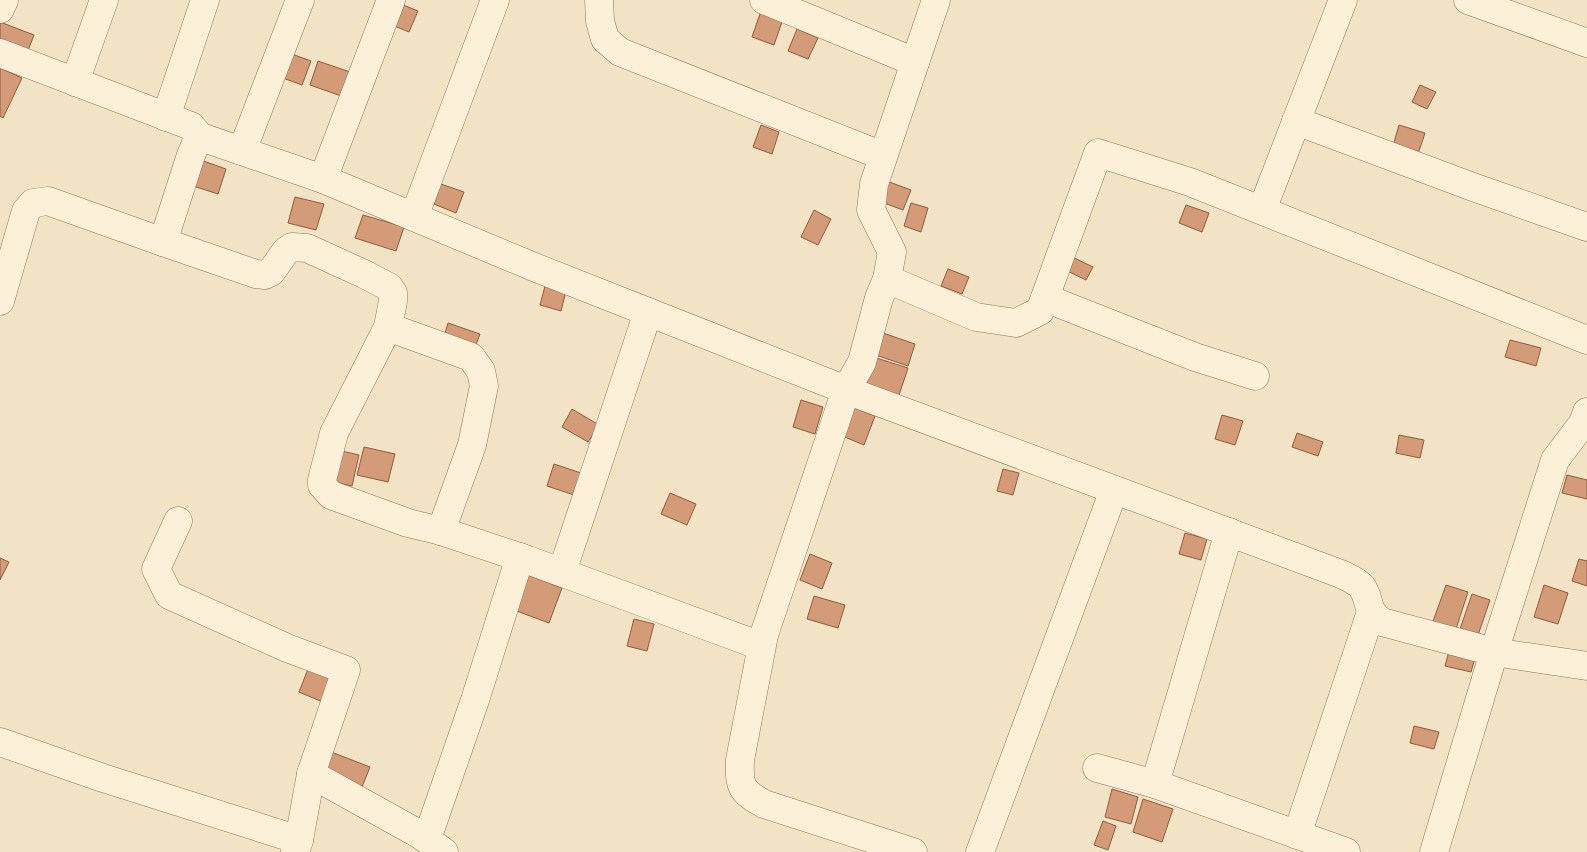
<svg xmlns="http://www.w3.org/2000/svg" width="1587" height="852" viewBox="0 0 1587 852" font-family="Georgia,serif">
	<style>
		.building { fill: #d39b78; stroke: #905b3d }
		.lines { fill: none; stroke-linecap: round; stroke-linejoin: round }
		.minor-casing { stroke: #8f7459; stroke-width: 29 }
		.minor { stroke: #fcf0d9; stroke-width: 28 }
	</style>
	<rect width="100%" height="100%" fill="#f2e3c5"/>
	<g class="building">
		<path d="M396,2L418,11L409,32L387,23Z"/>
		<path d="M761,11L783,19L774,45L752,37Z"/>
		<path d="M0,22L34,35L24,61L0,52Z"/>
		<path d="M797,29L818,38L808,59L788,51Z"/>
		<path d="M289,53L311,61L302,85L280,77Z"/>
		<path d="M318,61L353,73L344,97L310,85Z"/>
		<path d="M0,68L22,78L3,118L0,116Z"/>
		<path d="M1420,85L1436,92L1427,109L1412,102Z"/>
		<path d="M761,125L779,132L772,154L753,147Z"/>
		<path d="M1399,125L1425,133L1415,163L1390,156Z"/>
		<path d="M195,158L226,169L218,194L187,184Z"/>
		<path d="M884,180L911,190L903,210L876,200Z"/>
		<path d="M441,184L464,192L456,213L434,204Z"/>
		<path d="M295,197L324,204L316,230L288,223Z"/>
		<path d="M911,203L928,208L921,232L904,226Z"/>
		<path d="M1186,205L1209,213L1202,232L1179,223Z"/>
		<path d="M814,210L831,219L818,245L801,237Z"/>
		<path d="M363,215L404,227L396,251L355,238Z"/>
		<path d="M1066,254L1093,267L1086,280L1059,267Z"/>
		<path d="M948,269L969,277L962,294L941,286Z"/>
		<path d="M545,286L566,291L561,311L540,305Z"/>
		<path d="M448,323L480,334L474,350L443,340Z"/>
		<path d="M877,331L915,344L908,366L870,353Z"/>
		<path d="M1510,340L1541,348L1536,366L1505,357Z"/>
		<path d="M870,356L908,368L899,395L861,383Z"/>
		<path d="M801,400L823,407L815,434L793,427Z"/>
		<path d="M852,407L875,416L864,445L840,435Z"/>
		<path d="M572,409L599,425L588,442L562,427Z"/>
		<path d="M1222,415L1243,421L1235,445L1215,439Z"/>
		<path d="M1297,433L1323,442L1318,456L1292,447Z"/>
		<path d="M1399,435L1424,440L1420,458L1396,453Z"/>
		<path d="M364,447L395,454L388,482L357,475Z"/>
		<path d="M333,449L359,455L352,486L326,480Z"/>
		<path d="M554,464L584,474L577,496L547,486Z"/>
		<path d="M1003,469L1019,473L1013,495L997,491Z"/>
		<path d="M1567,475L1587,480V499L1562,493Z"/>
		<path d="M670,493L696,504L687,525L661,514Z"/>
		<path d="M1185,533L1207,539L1201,560L1179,554Z"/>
		<path d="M810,554L832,563L822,589L800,580Z"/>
		<path d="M0,558L9,562L0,580Z"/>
		<path d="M1579,559L1587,561V586L1572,581Z"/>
		<path d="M528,575L562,588L549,623L514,610Z"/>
		<path d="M1446,585L1468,592L1454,635L1431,627Z"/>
		<path d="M1544,585L1568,593L1558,624L1534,617Z"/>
		<path d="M1472,594L1490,600L1476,641L1458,635Z"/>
		<path d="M814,596L845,605L838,628L807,619Z"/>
		<path d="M634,619L654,624L647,651L627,646Z"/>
		<path d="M1451,644L1477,651L1471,672L1445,666Z"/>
		<path d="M308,669L334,680L325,703L299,692Z"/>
		<path d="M1414,726L1439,732L1434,749L1410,743Z"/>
		<path d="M326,750L370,767L362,787L318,770Z"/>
		<path d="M1112,789L1138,797L1131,824L1105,817Z"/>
		<path d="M1143,799L1173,809L1162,842L1133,832Z"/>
		<path d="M1103,821L1116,826L1108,850L1094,845Z"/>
	</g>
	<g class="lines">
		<g class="minor-casing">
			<g id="minor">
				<path d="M599,0L600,21L605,39L620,52L883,156"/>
				<path d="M764,0L915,62"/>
				<path d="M1468,0L1587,43"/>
				<path d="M0,9L4,0"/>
				<path d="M0,53L191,126L196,132L197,141L191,155L163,242L256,274L265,275L271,272L286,251L292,247L307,248L364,274L389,287L393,293V301L388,327L334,433L322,480V485L331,495L408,523L441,531L528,560L761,646"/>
				<path d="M75,82L104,0"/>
				<path d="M166,117L205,0"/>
				<path d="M1296,121L1473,187L1587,227"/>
				<path d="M198,136L323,179L534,267L846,390L862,362L879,298L887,279L892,252L871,210L874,184L936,0"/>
				<path d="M242,151L300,0"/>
				<path d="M323,179L391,0"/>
				<path d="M1262,210L1343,0"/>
				<path d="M414,217L495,0"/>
				<path d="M887,279L976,317L1016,323L1040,311L1098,153L1190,182L1587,340"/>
				<path d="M1045,298L1195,357L1255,376"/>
				<path d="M0,301L26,211L33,203L48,201L163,242"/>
				<path d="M388,327L471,357L481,371L484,386L472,445L441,531"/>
				<path d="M178,521L156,569L169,595L287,648L346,670L311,774L299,840L295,852"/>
				<path d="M562,572L648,312"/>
				<path d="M0,742L103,778L299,840"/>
				<path d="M1097,768L1155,784L1346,852"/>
				<path d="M311,774L419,834L444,852"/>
				<path d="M1155,784L1229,532"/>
				<path d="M1297,835L1371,612"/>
				<path d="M427,839L475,700L520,557"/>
				<path d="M913,852L764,804C741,791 739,787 740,760L764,635L846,390L1341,574C1347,577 1357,581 1362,587C1372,602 1364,609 1382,622L1494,652L1587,666"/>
				<path d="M980,852L1114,490"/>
				<path d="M1434,852L1494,652L1555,460L1583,423L1587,412"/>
			</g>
		</g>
		<use href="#minor" class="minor"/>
	</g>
</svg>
